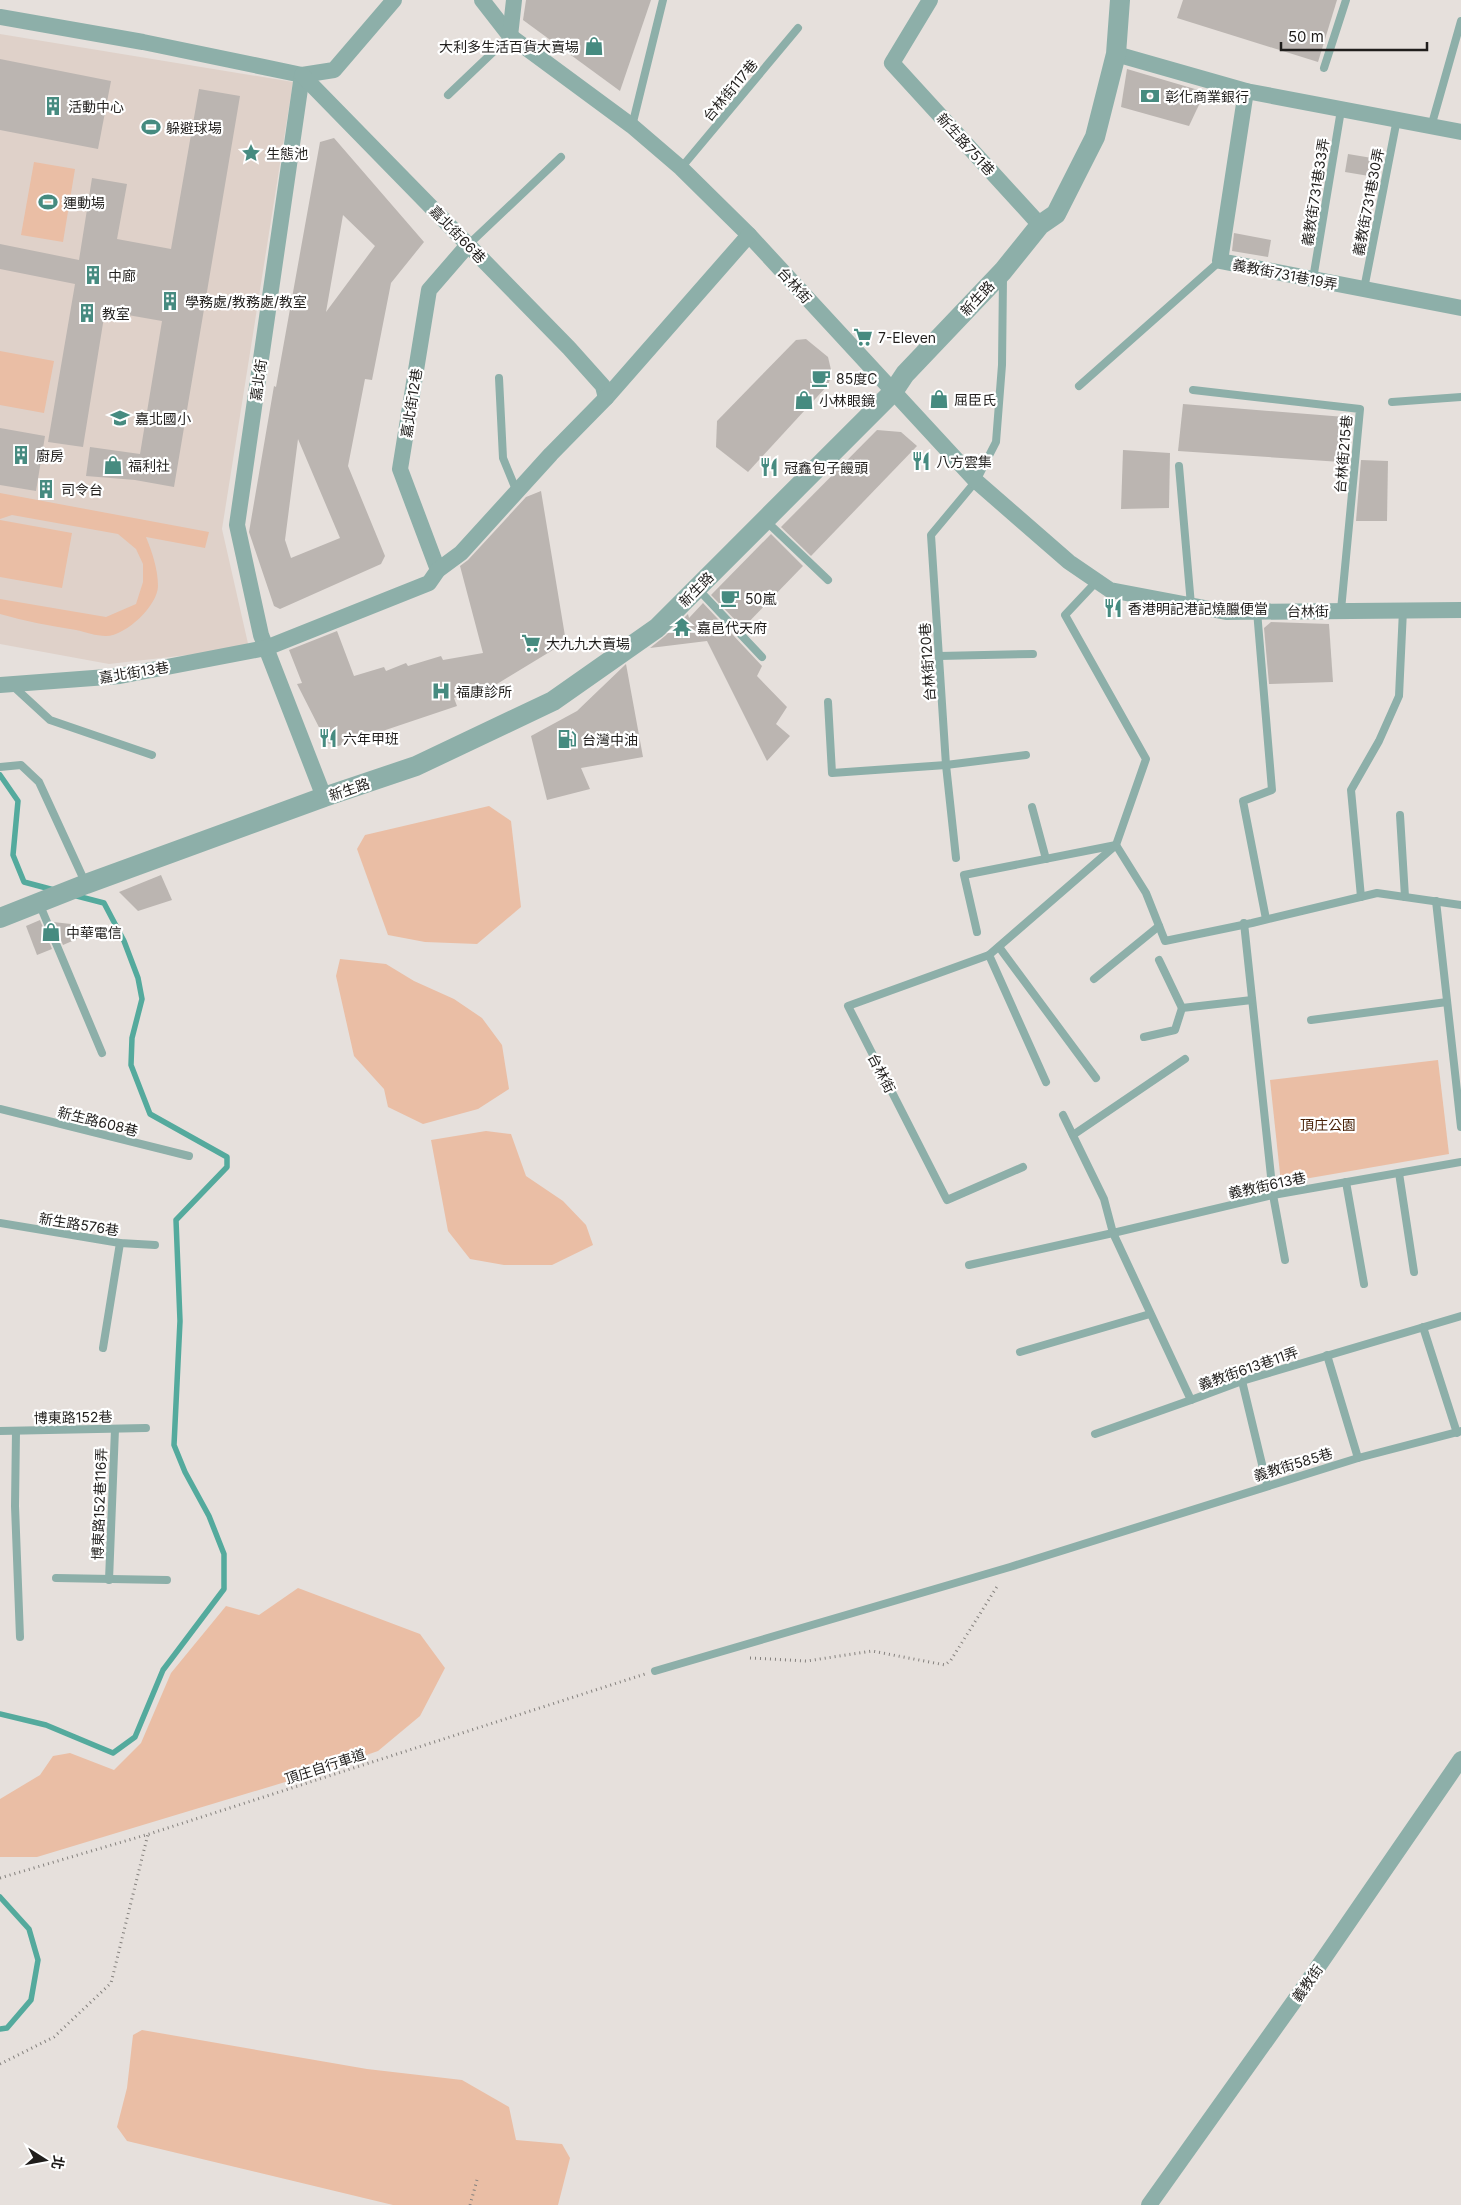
<svg xmlns="http://www.w3.org/2000/svg" width="1461" height="2205" viewBox="0 0 1461 2205" font-family="Inter,'Noto Sans TC',sans-serif">
	<style>
		.built { fill: #dfd1c9 }
		.green { fill: #eabea5 }
		.lines { fill: none; stroke-linecap: round; stroke-linejoin: round }
		.stream { stroke: #54aa9d; stroke-width: 5.5 }
		.building { fill: #bbb5b1; fill-rule: evenodd }
		.path { stroke: #84807d; stroke-width: 3; stroke-dasharray: 1 4; stroke-linecap: butt }
		.service { stroke: #8dafa9; stroke-width: 8 }
		.minor { stroke: #8dafa9; stroke-width: 16 }
		.tertiary { stroke: #8dafa9; stroke-width: 20 }
		.labels { text-anchor: middle; dominant-baseline: central; stroke-width: 4.5; stroke-linejoin: round; paint-order: stroke }
		.poi-label { font-size: 14px; fill: #201e1c; stroke: #fff; text-anchor: start }
		.street-label { font-size: 14px; fill: #201e1c; stroke: #fff }
		.park-label { font-size: 14px; fill: #461f05; stroke: #fff }
	</style>
	<rect width="100%" height="100%" fill="#e6e0dc"/>
	<path class="built" d="M0,34L293,82L222,529L249,648L109,664L0,644Z"/>
	<g class="green">
		<path d="M34,162L75,169L63,242L21,235Z"/>
		<path d="M0,351L54,361L44,413L0,405Z"/>
		<path d="M0,493L209,532L205,548L146,537C152,552 158,569 158,586C158,605 126,636 106,636C96,636 85,632 76,630C50,626 25,621 0,614V599L106,617L136,604L143,582V564L136,549L118,534L12,515L0,519Z"/>
		<path d="M0,520L72,533L62,588L0,577Z"/>
		<path d="M489,806L511,821L521,907L477,944L425,942L388,935L357,849L365,835Z"/>
		<path d="M340,959L386,964L414,981L454,999L482,1018L502,1045L509,1089L478,1109L423,1124L388,1107L384,1089L354,1056L336,976Z"/>
		<path d="M1438,1060L1449,1154L1281,1183L1270,1080Z"/>
		<path d="M486,1131L511,1134L526,1176L563,1201L586,1225L593,1245L552,1265H504L470,1259L448,1231L431,1140Z"/>
		<path d="M298,1588L420,1634L445,1668L420,1716L378,1751L315,1773L37,1857H0V1799L40,1775L53,1756L70,1753L114,1770L141,1743L171,1673L226,1606L259,1615Z"/>
		<path d="M142,2030L367,2069L462,2080L509,2107L516,2140L562,2144L570,2158L558,2205H393L127,2141L117,2127L127,2088L133,2035Z"/>
	</g>
	<g class="lines">
		<g class="stream">
			<path d="M0,775L18,801L13,855L24,882L54,890"/>
			<path d="M0,1714L46,1725L113,1753L135,1737L163,1670L224,1589V1554L209,1516L185,1472L174,1445L180,1321L176,1220L227,1167V1157L150,1114L131,1065L132,1038L142,999L138,978L124,941L104,903L73,895"/>
			<path d="M0,1897L29,1929L38,1960L31,2000L7,2028L0,2029"/>
		</g>
	</g>
	<g class="building">
		<path d="M526,0H651L620,91L523,20Z"/>
		<path d="M1183,0H1337L1318,62L1177,18Z"/>
		<path d="M0,59L111,81L98,149L0,130Z"/>
		<path d="M1127,69L1205,92L1189,126L1121,107Z"/>
		<path d="M199,89L240,96L174,487L135,480L86,476L90,447L140,454L162,321L105,311L83,447L48,442L75,284L0,269V244L79,260L92,178L127,184L117,239L171,249Z"/>
		<path d="M334,138L424,242L391,283L372,380L365,379L348,466L385,556L381,564L280,609L274,606L249,532L274,386L276,387L320,142ZM343,215L375,246L326,312ZM298,439L340,538L291,558L285,540Z"/>
		<path d="M1348,154L1378,159L1375,177L1345,172Z"/>
		<path d="M1234,233L1271,240L1268,257L1232,251Z"/>
		<path d="M806,339L828,357L832,374L828,385L748,472L716,447L717,421L796,340Z"/>
		<path d="M1183,404L1345,417L1341,462L1178,451Z"/>
		<path d="M0,428L45,436L36,491L0,485Z"/>
		<path d="M877,430L901,432L917,446L811,556L781,527Z"/>
		<path d="M1123,450L1170,453L1169,508L1121,509Z"/>
		<path d="M1361,460L1388,461L1387,521H1356Z"/>
		<path d="M541,491L566,642L497,684L454,698L457,706L338,746L327,743L297,684L302,683L289,650L337,631L354,676L384,667L386,671L406,663L408,666L441,656L443,660L483,653L460,566L468,560L526,497Z"/>
		<path d="M771,534L803,566L743,628L711,595Z"/>
		<path d="M703,603L762,666L757,676L787,707L776,724L790,736L767,761L707,641L650,648L665,636L688,614L689,618Z"/>
		<path d="M1271,622L1329,624L1333,682L1269,684L1264,628Z"/>
		<path d="M626,664L643,757L581,768L590,789L547,800L531,736L577,711Z"/>
		<path d="M161,875L172,900L138,911L119,892Z"/>
		<path d="M40,920L52,949L37,955L26,926Z"/>
		<path d="M53,922L71,924L77,939L63,945Z"/>
	</g>
	<g class="lines">
		<g class="path">
			<path d="M750,1658L807,1661L872,1651L945,1665L951,1660L998,1585"/>
			<path d="M0,1878L149,1834L645,1674"/>
			<path d="M0,2064L54,2037L111,1983L148,1834"/>
			<path d="M470,2205L477,2180"/>
		</g>
		<g class="service">
			<path d="M1324,68L1346,0"/>
			<path d="M448,95L510,36"/>
			<path d="M632,126L663,0"/>
			<path d="M1431,127L1461,21"/>
			<path d="M681,168L798,28"/>
			<path d="M468,245L561,157"/>
			<path d="M1313,279L1341,110"/>
			<path d="M1364,289L1397,119"/>
			<path d="M499,378L503,458L517,492"/>
			<path d="M1079,386L1220,261"/>
			<path d="M1193,390L1360,409L1341,610"/>
			<path d="M1392,402L1461,397"/>
			<path d="M1179,466L1191,605"/>
			<path d="M766,521L828,580"/>
			<path d="M697,588L762,657"/>
			<path d="M1257,611L1272,790L1243,801L1266,919"/>
			<path d="M939,656L1033,654"/>
			<path d="M13,686L50,720L152,755"/>
			<path d="M828,702L832,773L946,765L1026,755"/>
			<path d="M0,767L21,765L39,782L85,882"/>
			<path d="M1032,807L1046,859"/>
			<path d="M1400,815L1405,897"/>
			<path d="M956,858L946,765L931,535L976,481L996,442L1002,365L1003,278"/>
			<path d="M1361,897L1351,790L1379,741L1399,696L1403,610"/>
			<path d="M1436,901L1461,1127"/>
			<path d="M39,903L102,1053"/>
			<path d="M1244,923L1273,1195L1285,1260"/>
			<path d="M977,932L964,875L1116,845L1146,893L1165,941L1252,923L1377,893L1461,905"/>
			<path d="M999,947L1096,1078"/>
			<path d="M989,955L848,1006L947,1200L1023,1167"/>
			<path d="M1159,960L1182,1008"/>
			<path d="M1094,979L1159,926"/>
			<path d="M1311,1020L1447,1002"/>
			<path d="M1144,1037L1175,1030L1182,1008L1252,1000"/>
			<path d="M1046,1082L989,955L1116,845L1146,759L1065,615L1097,581"/>
			<path d="M0,1109L189,1156"/>
			<path d="M1063,1115L1104,1199L1113,1233L1273,1195L1461,1162"/>
			<path d="M1073,1135L1185,1059"/>
			<path d="M1399,1173L1414,1272"/>
			<path d="M1346,1182L1364,1284"/>
			<path d="M0,1223L120,1243L155,1245"/>
			<path d="M969,1265L1113,1233L1191,1400L1242,1381L1461,1316"/>
			<path d="M1423,1327L1457,1433"/>
			<path d="M103,1348L120,1243"/>
			<path d="M1020,1352L1150,1314"/>
			<path d="M1327,1355L1358,1458"/>
			<path d="M1242,1381L1267,1485"/>
			<path d="M0,1431L146,1428"/>
			<path d="M16,1431L15,1506L20,1637"/>
			<path d="M1095,1434L1191,1400"/>
			<path d="M56,1578L167,1580"/>
			<path d="M109,1580L115,1429"/>
			<path d="M655,1671L1010,1567L1358,1458L1461,1431"/>
		</g>
		<g class="minor">
			<path d="M482,0L510,36L632,126L681,168L749,235L976,481L1069,562L1110,590L1226,612L1461,610"/>
			<path d="M930,0L892,63L1040,225"/>
			<path d="M0,17L143,42L302,75L334,70L394,0"/>
			<path d="M510,36L514,0"/>
			<path d="M1116,54L1246,91L1461,132"/>
			<path d="M302,75L237,525L261,635L324,797"/>
			<path d="M302,75L569,348L603,386L606,398"/>
			<path d="M1246,91L1220,261L1461,308"/>
			<path d="M438,570L400,469L429,290L468,245"/>
			<path d="M0,685L120,676L266,648L429,583L438,570L461,553L551,454L606,398L749,235"/>
			<path d="M1149,2205L1300,1993L1461,1759"/>
		</g>
		<path class="tertiary" d="M0,918L86,884L324,797L416,766L553,701L657,628L893,392L905,374L1003,271L1040,225L1056,214L1095,137L1116,54L1120,0"/>
	</g>
	<defs>
		<g id="shop-bare" transform="scale(1.5)"><path d="M-5-2.5h2.3a2.7 3.5 0 0 1 5.4 0H5L5.5 6h-11ZM-1.5-2.5h3a1.5 2.3 0 0 0-3 0Z" fill="#468b80" stroke="#fff" stroke-width="2.5" paint-order="stroke"/></g>
		<g id="bank-bare" transform="scale(1.5)"><path d="M-6-4H6V4H-6ZM0-2.3a2.3 2.3 0 1 0 0 4.6a2.3 2.3 0 1 0 0-4.6Z" fill="#468b80" stroke="#fff" stroke-width="2.5" paint-order="stroke"/></g>
		<g id="building-bare" transform="scale(1.5)"><path d="M-4-6H4V6H1V3H-1V6H-4ZM-2.5-4.3h1.7v1.8h-1.7ZM.8-4.3h1.7v1.8H.8ZM-2.5-1h1.7V.8h-1.7ZM.8-1h1.7V.8H.8Z" fill="#468b80" stroke="#fff" stroke-width="2.5" paint-order="stroke"/></g>
		<g id="stadium-bare" transform="scale(1.5)"><path d="M0-5a6.5 5 0 1 0 0 10a6.5 5 0 1 0 0-10ZM-3.5-1.8h7v3.6h-7Z" fill="#468b80" stroke="#fff" stroke-width="2.5" paint-order="stroke"/></g>
		<g id="sight-bare" transform="scale(1.5)"><path d="M0-6L1.8-2.2L6-1.7L2.9 1.2L3.7 5.4L0 3.3L-3.7 5.4L-2.9 1.2L-6-1.7L-1.8-2.2Z" fill="#468b80" stroke="#fff" stroke-width="2.5" paint-order="stroke"/></g>
		<g id="supermarket-bare" transform="scale(1.5)"><path d="M-6-5.5h2.5l.6 2H6L4.5 2H-2.5L-4.4-4H-6ZM-1.5 3.2a1.3 1.3 0 1 0 .1 0ZM3 3.2a1.3 1.3 0 1 0 .1 0Z" fill="#468b80" stroke="#fff" stroke-width="2.5" paint-order="stroke"/></g>
		<g id="cafe-bare" transform="scale(1.5)"><path d="M-5.5-4.5H6V0H3Q3 3.5 0 3.5H-2.5Q-5.5 3.5-5.5 0ZM3-3.2v2h1.7v-2ZM-6 4.5H4V6H-6Z" fill="#468b80" stroke="#fff" stroke-width="2.5" paint-order="stroke"/></g>
		<g id="school-bare" transform="scale(1.5)"><path d="M0-5L7-2L0 1L-7-2ZM-4 1L0 2.5L4 1V4Q0 6-4 4Z" fill="#468b80" stroke="#fff" stroke-width="2.5" paint-order="stroke"/></g>
		<g id="restaurant-bare" transform="scale(1.5)"><path d="M-5-6h1v4h1v-4h1v4h1v-4h1v5L-1.5 .5V6h-2V.5L-5-1ZM5-6V6H3V1.5H1.5Q1.5-4 5-6Z" fill="#468b80" stroke="#fff" stroke-width="2.5" paint-order="stroke"/></g>
		<g id="temple-bare" transform="scale(1.5)"><path d="M0-6L5-2H3V0L6.5 2.5H4V6H1.5V3h-3V6H-4V2.5H-6.5L-3 0V-2H-5Z" fill="#468b80" stroke="#fff" stroke-width="2.5" paint-order="stroke"/></g>
		<g id="hospital-bare" transform="scale(1.5)"><path d="M-5-5h3v3.5h4V-5h3V5h-3V1.5h-4V5h-3Z" fill="#468b80" stroke="#fff" stroke-width="2.5" paint-order="stroke"/></g>
		<g id="fuel-bare" transform="scale(1.5)"><path d="M-5.5-6h7V0h2V4h1.3V-2.5L3-4.5l.8-.8L6-3V5H2.5V1h-1V6h-7ZM-4.2-4.7v3.2H.2V-4.7Z" fill="#468b80" stroke="#fff" stroke-width="2.5" paint-order="stroke"/></g>
	</defs>
	<g fill-rule="evenodd">
		<use href="#shop-bare" x="594" y="46"/>
		<use href="#bank-bare" x="1150" y="96"/>
		<use href="#building-bare" x="53" y="106"/>
		<use href="#stadium-bare" x="151" y="127"/>
		<use href="#sight-bare" x="251" y="153"/>
		<use href="#stadium-bare" x="48" y="202"/>
		<use href="#building-bare" x="93" y="275"/>
		<use href="#building-bare" x="170" y="301"/>
		<use href="#building-bare" x="87" y="313"/>
		<use href="#supermarket-bare" x="863" y="337"/>
		<use href="#cafe-bare" x="821" y="378"/>
		<use href="#shop-bare" x="939" y="399"/>
		<use href="#shop-bare" x="804" y="400"/>
		<use href="#school-bare" x="120" y="418"/>
		<use href="#building-bare" x="21" y="455"/>
		<use href="#restaurant-bare" x="921" y="461"/>
		<use href="#shop-bare" x="113" y="465"/>
		<use href="#restaurant-bare" x="769" y="467"/>
		<use href="#building-bare" x="46" y="489"/>
		<use href="#cafe-bare" x="730" y="598"/>
		<use href="#restaurant-bare" x="1113" y="608"/>
		<use href="#temple-bare" x="682" y="627"/>
		<use href="#supermarket-bare" x="531" y="643"/>
		<use href="#hospital-bare" x="441" y="691"/>
		<use href="#restaurant-bare" x="328" y="738"/>
		<use href="#fuel-bare" x="567" y="739"/>
		<use href="#shop-bare" x="51" y="932"/>
	</g>
	<g class="labels">
		<g class="poi-label">
			<text x="579" y="46" text-anchor="end">大利多生活百貨大賣場</text>
			<text x="1165" y="96">彰化商業銀行</text>
			<text x="68" y="106">活動中心</text>
			<text x="166" y="127">躲避球場</text>
			<text x="266" y="153">生態池</text>
			<text x="63" y="202">運動場</text>
			<text x="108" y="275">中廊</text>
			<text x="185" y="301">學務處/教務處/教室</text>
			<text x="102" y="313">教室</text>
			<text x="878" y="337">7-Eleven</text>
			<text x="836" y="378">85度C</text>
			<text x="954" y="399">屈臣氏</text>
			<text x="819" y="400">小林眼鏡</text>
			<text x="135" y="418">嘉北國小</text>
			<text x="36" y="455">廚房</text>
			<text x="936" y="461">八方雲集</text>
			<text x="128" y="465">福利社</text>
			<text x="784" y="467">冠鑫包子饅頭</text>
			<text x="61" y="489">司令台</text>
			<text x="745" y="598">50嵐</text>
			<text x="1128" y="608">香港明記港記燒臘便當</text>
			<text x="697" y="627">嘉邑代天府</text>
			<text x="546" y="643">大九九大賣場</text>
			<text x="456" y="691">福康診所</text>
			<text x="343" y="738">六年甲班</text>
			<text x="582" y="739">台灣中油</text>
			<text x="66" y="932">中華電信</text>
		</g>
		<g class="street-label">
			<text transform="translate(730 90) rotate(-50)">台林街117巷</text>
			<text transform="translate(966 144) rotate(48)">新生路751巷</text>
			<text transform="translate(1315 192) rotate(-81)">義教街731巷33弄</text>
			<text transform="translate(1368 202) rotate(-79)">義教街731巷30弄</text>
			<text transform="translate(458 234) rotate(46)">嘉北街66巷</text>
			<text transform="translate(1285 274) rotate(11)">義教街731巷19弄</text>
			<text transform="translate(795 285) rotate(48)">台林街</text>
			<text transform="translate(977 298) rotate(-47)">新生路</text>
			<text transform="translate(258 380) rotate(-82)">嘉北街</text>
			<text transform="translate(411 403) rotate(-81)">嘉北街12巷</text>
			<text transform="translate(1343 454) rotate(-85)">台林街215巷</text>
			<text transform="translate(696 589) rotate(-45)">新生路</text>
			<text transform="translate(1308 611) rotate(-1)">台林街</text>
			<text transform="translate(927 662) rotate(-94)">台林街120巷</text>
			<text transform="translate(134 672) rotate(-9)">嘉北街13巷</text>
			<text transform="translate(349 789) rotate(-19)">新生路</text>
			<text transform="translate(882 1073) rotate(63)">台林街</text>
			<text transform="translate(98 1121) rotate(14)">新生路608巷</text>
			<text transform="translate(1267 1185) rotate(-12)">義教街613巷</text>
			<text transform="translate(79 1224) rotate(9)">新生路576巷</text>
			<text transform="translate(1248 1368) rotate(-19)">義教街613巷11弄</text>
			<text transform="translate(73 1417) rotate(-1)">博東路152巷</text>
			<text transform="translate(1293 1464) rotate(-17)">義教街585巷</text>
			<text transform="translate(99 1504) rotate(-88)">博東路152巷116弄</text>
			<text transform="translate(325 1766) rotate(-18)">頂庄自行車道</text>
			<text transform="translate(1307 1983) rotate(-55)">義教街</text>
		</g>
		<g class="park-label">
			<text x="1328" y="1124">頂庄公園</text>
		</g>
	</g>
	<g transform="translate(45 2160) rotate(101)" stroke="#ffffff" stroke-width="4" paint-order="stroke">
	<path d="M0-4L9 19L0 12L-9 19Z" fill="#201e1c"/>
	<text y="-8" font-size="14" font-weight="bold" text-anchor="middle" fill="#201e1c">北</text>
	</g>
	<path d="M1281 42v8h146v-8" fill="none" stroke="#201e1c" stroke-width="2.5"/>
	<text x="1288" y="42" font-size="15" fill="#201e1c" stroke="#ffffff" stroke-width="4" paint-order="stroke">50 m</text>
</svg>
